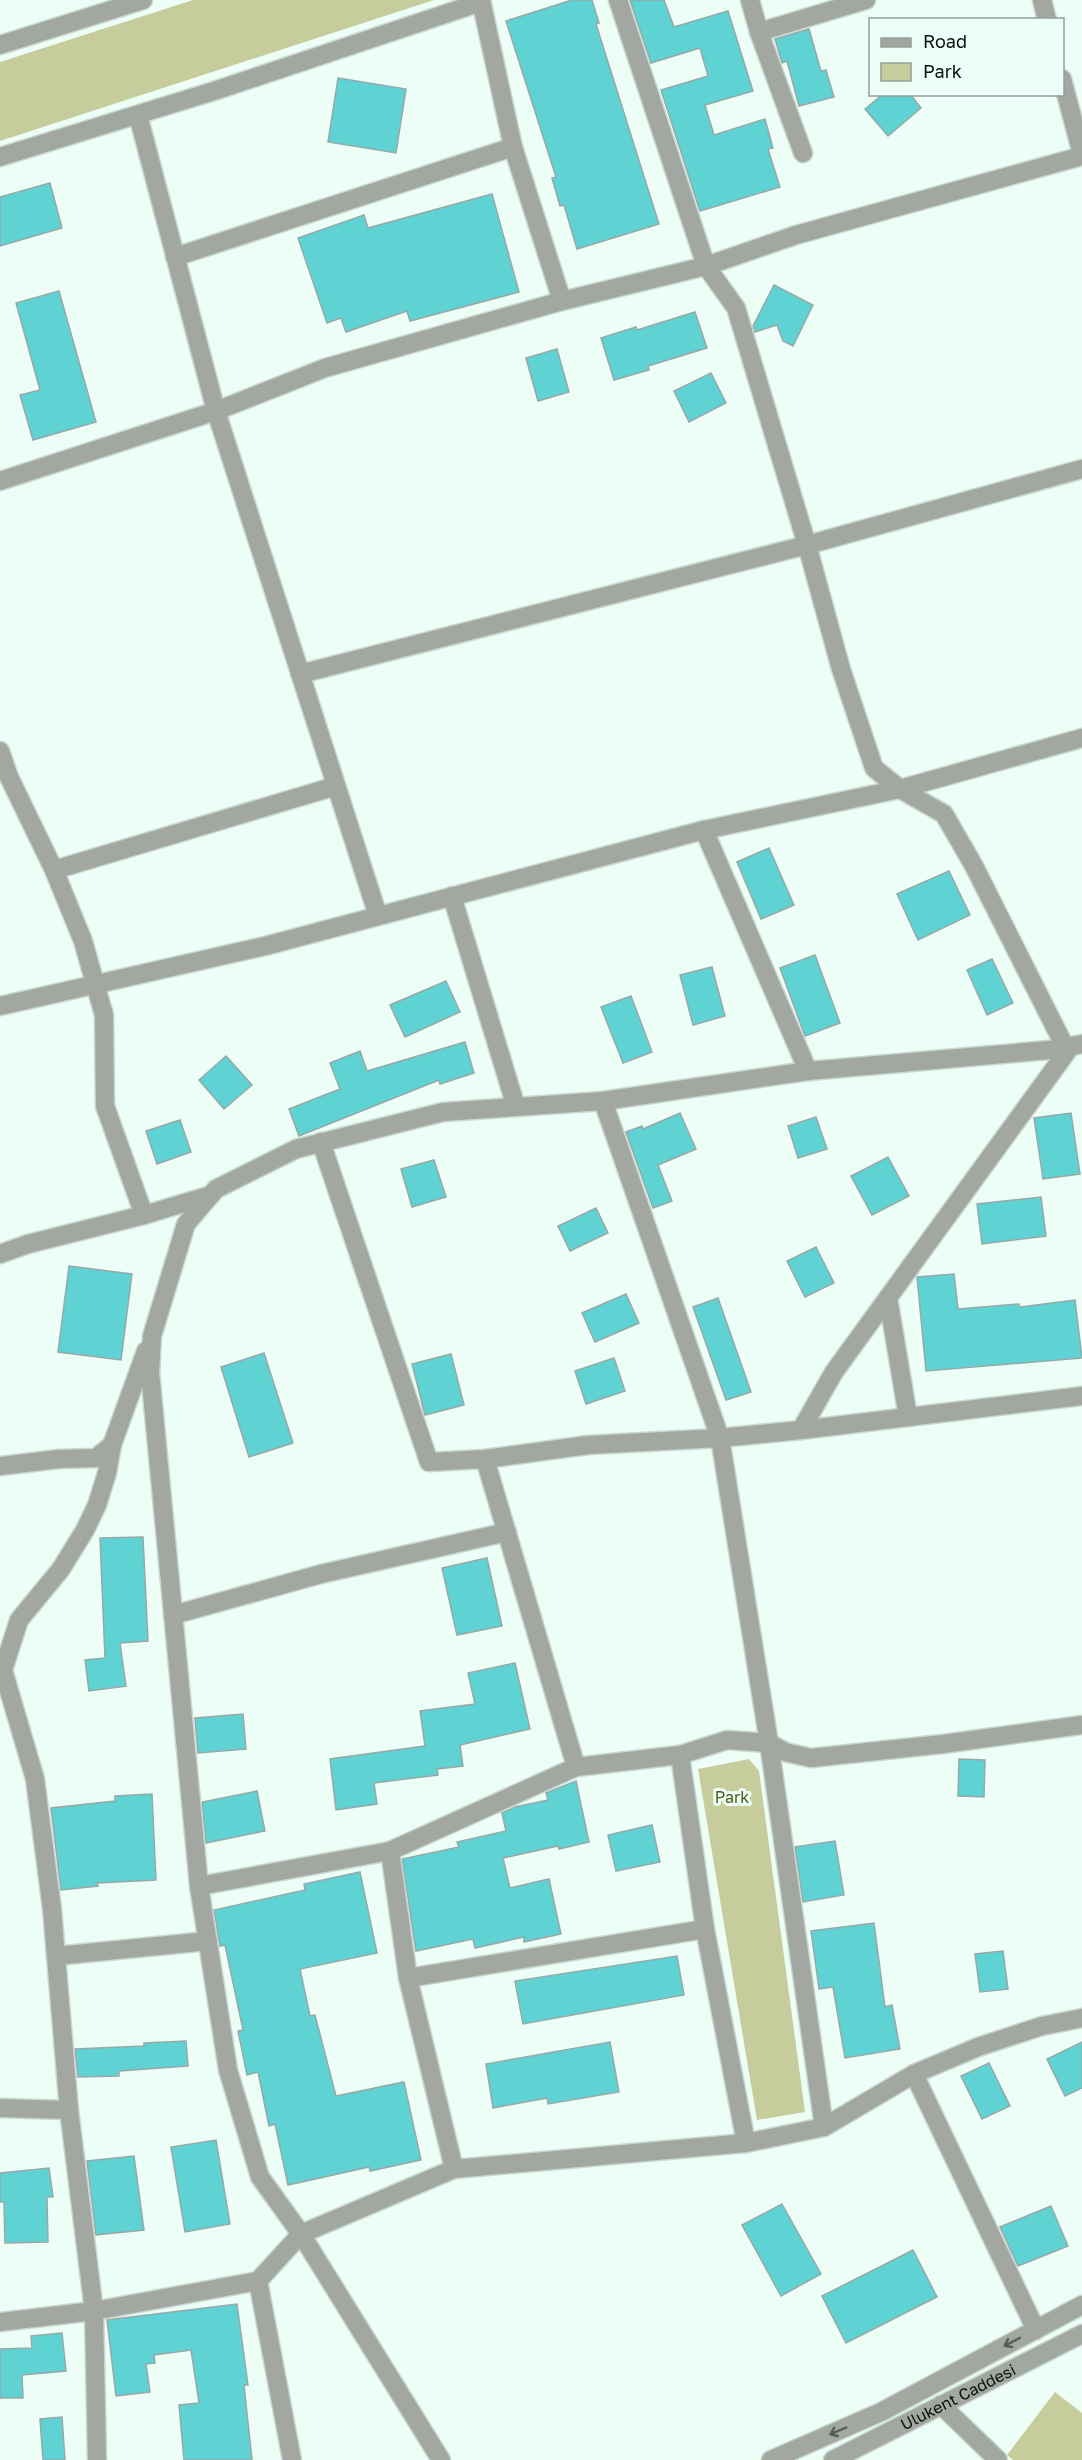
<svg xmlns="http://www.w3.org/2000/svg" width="1082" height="2460" viewBox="0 0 1082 2460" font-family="'Golos Text',sans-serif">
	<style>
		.green { fill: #c6cc9c }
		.building { fill: #5fd2d3; stroke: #96a9a9; stroke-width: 1.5 }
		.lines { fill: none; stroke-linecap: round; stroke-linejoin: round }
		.minor-casing { stroke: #c8d8d1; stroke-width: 21 }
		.minor { stroke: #a2a7a1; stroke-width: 18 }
		.oneway { stroke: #565c58 }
		.labels { text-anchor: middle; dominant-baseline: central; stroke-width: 6; stroke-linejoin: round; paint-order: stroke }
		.park-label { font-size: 16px; fill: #52571d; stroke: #ecfef6 }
		.street-label { font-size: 16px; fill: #0b110f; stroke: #ecfef6 }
	</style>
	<rect width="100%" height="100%" fill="#ecfef6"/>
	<g class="green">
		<path d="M193,0H434L0,141V62Z"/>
		<path d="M749,1759L759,1771L805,2112L757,2120L698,1769Z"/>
		<path d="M1055,2392L1082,2413V2460H1013L1007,2455Z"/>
	</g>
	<g class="building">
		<path d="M572,0H592L599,23L596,24L659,224L577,249L564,205L560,206L552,178L556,177L506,21Z"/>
		<path d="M630,0H664L674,27L728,11L753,91L705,105L714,135L765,119L773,148L768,149L780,187L700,211L661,90L708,76L700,48L651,63Z"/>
		<path d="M809,29L821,71L826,70L834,97L799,106L787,61L782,63L775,39Z"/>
		<path d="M338,78L406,89L396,153L328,142Z"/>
		<path d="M883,94H910L921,108L888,136L865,109Z"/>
		<path d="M50,183L62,228L0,246V197Z"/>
		<path d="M492,194L519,292L410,321L407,311L346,332L341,318L327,323L298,238L364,215L368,228Z"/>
		<path d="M774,285L813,305L793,346L783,341L777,325L755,332L753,326Z"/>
		<path d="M59,291L96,422L33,440L20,395L40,390L16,303Z"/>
		<path d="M695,312L707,348L648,366L649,370L614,380L601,338L636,327L637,330Z"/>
		<path d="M557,349L569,392L538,401L526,358Z"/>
		<path d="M711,373L726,403L689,422L674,391Z"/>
		<path d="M769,848L794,905L761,919L737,862Z"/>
		<path d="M949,871L970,915L918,940L897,894Z"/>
		<path d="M815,955L840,1023L805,1036L780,968Z"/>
		<path d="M992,959L1013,1003L987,1015L967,970Z"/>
		<path d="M712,967L725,1016L693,1025L680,975Z"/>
		<path d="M446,981L460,1012L405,1037L390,1005Z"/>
		<path d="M631,996L652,1052L623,1063L601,1007Z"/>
		<path d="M465,1042L474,1073L440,1084L439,1080L299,1136L289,1109L340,1089L330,1063L360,1051L367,1071Z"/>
		<path d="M226,1056L252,1085L224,1109L199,1080Z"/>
		<path d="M680,1113L696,1149L658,1165L672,1201L653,1208L626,1132L642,1126L643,1129Z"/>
		<path d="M1071,1113L1080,1174L1043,1179L1034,1118Z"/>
		<path d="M816,1117L827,1149L798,1158L788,1126Z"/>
		<path d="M180,1120L191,1152L157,1164L146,1131Z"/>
		<path d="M888,1157L909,1196L872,1215L851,1176Z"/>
		<path d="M434,1160L446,1197L412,1207L401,1169Z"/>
		<path d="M1041,1197L1046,1236L982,1244L977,1204Z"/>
		<path d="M596,1208L608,1233L570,1251L558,1226Z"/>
		<path d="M816,1247L834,1283L805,1297L787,1261Z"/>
		<path d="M69,1266L132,1274L121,1360L58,1352Z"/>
		<path d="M954,1274L958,1309L1019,1304L1020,1307L1075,1300L1082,1358L926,1371L917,1277Z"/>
		<path d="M626,1294L639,1323L595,1342L582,1313Z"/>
		<path d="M718,1298L751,1392L726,1400L693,1307Z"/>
		<path d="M264,1353L293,1443L249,1457L221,1367Z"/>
		<path d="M451,1354L464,1405L425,1415L412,1364Z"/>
		<path d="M614,1358L625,1391L586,1404L575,1371Z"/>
		<path d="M143,1537L148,1641L120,1643L126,1686L89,1691L85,1660L105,1658L100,1538Z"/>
		<path d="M487,1558L502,1626L457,1635L442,1568Z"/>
		<path d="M515,1663L530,1729L460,1745L463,1766L437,1769L438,1775L374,1783L377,1804L336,1810L330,1759L425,1746L420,1711L475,1704L468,1673Z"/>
		<path d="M243,1714L246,1749L198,1753L195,1718Z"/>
		<path d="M959,1759L985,1760L984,1797L958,1796Z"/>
		<path d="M576,1781L589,1842L559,1849L558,1846L503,1858L510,1888L549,1879L561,1934L524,1942V1937L475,1948L473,1939L416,1951L402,1859L459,1847L457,1842L506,1831L502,1813L515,1807L548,1800L546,1793Z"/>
		<path d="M257,1791L265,1831L206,1843L202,1802Z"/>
		<path d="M152,1794L156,1880L97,1883L98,1886L61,1890L51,1808L115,1801V1796Z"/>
		<path d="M652,1825L660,1862L616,1871L608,1835Z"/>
		<path d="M835,1841L844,1895L803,1902L795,1847Z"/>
		<path d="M360,1872L377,1953L300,1969L310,2016L315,2015L336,2096L404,2082L421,2160L370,2171L369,2167L288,2185L275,2124L269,2126L258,2072L247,2075L238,2031L243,2030L225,1945L220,1946L214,1910L305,1890L304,1884Z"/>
		<path d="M874,1923L885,2007L892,2005L900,2049L845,2058L833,1987L819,1989L811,1931Z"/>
		<path d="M1003,1951L1008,1989L980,1992L975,1954Z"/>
		<path d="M677,1956L684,1995L523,2024L515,1981Z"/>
		<path d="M186,2041L188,2066L119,2071V2076L78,2077L75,2049L144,2046V2043Z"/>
		<path d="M610,2042L619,2092L548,2104L547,2098L493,2108L486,2064Z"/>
		<path d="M1082,2042V2088L1065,2096L1047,2059Z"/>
		<path d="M989,2063L1010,2106L982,2119L961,2076Z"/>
		<path d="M216,2140L230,2224L185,2232L171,2147Z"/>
		<path d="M134,2156L144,2230L96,2235L87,2161Z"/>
		<path d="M49,2168L53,2197H47L48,2242L5,2243L4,2202H0V2173Z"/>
		<path d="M782,2204L821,2274L781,2296L742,2225Z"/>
		<path d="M1051,2206L1068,2246L1018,2266L1000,2227Z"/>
		<path d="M913,2250L937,2297L846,2343L822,2296Z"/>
		<path d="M237,2304L248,2385H244L252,2460H184L179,2405L199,2403L191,2350L154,2355L155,2363L146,2364L150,2392L116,2396L107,2320Z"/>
		<path d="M62,2333L66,2371L22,2375L23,2398H0V2349L32,2348L31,2336Z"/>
		<path d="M62,2417L65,2460H43L40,2419Z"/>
	</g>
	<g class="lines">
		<g class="minor-casing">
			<g id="minor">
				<path d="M481,0L513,147L562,301"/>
				<path d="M618,0L706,266L736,308L807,545L841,669L874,768L900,789L944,814L974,866L1065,1047"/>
				<path d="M750,0L759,32L803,153"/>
				<path d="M1042,0L1047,20"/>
				<path d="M759,32L866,0"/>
				<path d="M0,45L143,0"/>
				<path d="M1062,79L1082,154"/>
				<path d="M138,115L216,411L378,916"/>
				<path d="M0,157L214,91L481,2"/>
				<path d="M175,257L513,147"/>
				<path d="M0,481L216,411L325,368L562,301L706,266L796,235L1082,156"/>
				<path d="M300,674L807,545L1082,469"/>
				<path d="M0,751L9,777L54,870L83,941L104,1015L105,1106L144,1215"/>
				<path d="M704,830L808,1071"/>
				<path d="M54,870L336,786"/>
				<path d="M452,896L516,1107"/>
				<path d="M0,1006L265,946L704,830L900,789L1082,738"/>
				<path d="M603,1101L720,1438L769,1743L824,2127"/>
				<path d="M321,1142L429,1462L485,1459L588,1445L720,1438L801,1430L1082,1396"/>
				<path d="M0,1254L28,1244L144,1215L211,1195"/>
				<path d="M888,1298L908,1417"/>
				<path d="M801,1430L834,1372L1071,1046"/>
				<path d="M485,1459L576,1767"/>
				<path d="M0,1466L59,1459L96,1458L112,1445L146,1351"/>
				<path d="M173,1615L321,1574L507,1532"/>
				<path d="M680,1755L705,1929L746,2143"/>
				<path d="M390,1851L408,1978L454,2169"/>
				<path d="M199,1886L390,1851L576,1767L680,1755L727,1740L769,1743L785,1752L811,1758L943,1744L1082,1725"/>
				<path d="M56,1956L208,1941"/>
				<path d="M408,1978L705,1929"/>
				<path d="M914,2074L1036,2330"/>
				<path d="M0,2108L69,2110"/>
				<path d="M258,2281L292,2460"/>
				<path d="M0,2322L94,2311L258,2281L301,2234L454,2169L746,2143L824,2127L914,2074L978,2047L1042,2026L1082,2018"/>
				<path d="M941,2405L998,2460"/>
				<path d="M97,2460L94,2311L69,2110L52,1909L35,1779L3,1670L19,1620L61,1569L85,1530L97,1505L107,1473L112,1445"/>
				<path d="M441,2460L301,2234L260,2177L228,2070L199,1886L150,1372L152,1336L186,1224L216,1189L296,1149L443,1112L603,1101L808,1071L1049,1050L1082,1044"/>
				<path d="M771,2460L881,2412L1082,2305"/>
				<path id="s1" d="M833,2460L1082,2334"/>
			</g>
		</g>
		<use href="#minor" class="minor"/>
	</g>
	<defs><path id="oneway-shaft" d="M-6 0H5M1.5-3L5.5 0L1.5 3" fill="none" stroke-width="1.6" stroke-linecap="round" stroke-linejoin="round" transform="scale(1.5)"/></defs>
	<g class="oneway">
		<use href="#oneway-shaft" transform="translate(1012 2342) rotate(152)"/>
		<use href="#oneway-shaft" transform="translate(838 2431) rotate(157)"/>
	</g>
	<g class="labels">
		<g class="park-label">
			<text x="732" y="1797">Park</text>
		</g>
		<g class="street-label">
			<text stroke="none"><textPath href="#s1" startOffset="140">Ulukent Caddesi</textPath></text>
		</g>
	</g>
	<rect x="869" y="18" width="195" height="78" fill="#ecfef6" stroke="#929f9a" stroke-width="1.5"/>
	<rect x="881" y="38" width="30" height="9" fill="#a2a7a1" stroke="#929f9a" stroke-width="1.5"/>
	<text x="923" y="48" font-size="18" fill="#0b110f">Road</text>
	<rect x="881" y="63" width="30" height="18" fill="#c6cc9c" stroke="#929f9a" stroke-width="1.5"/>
	<text x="923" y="78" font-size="18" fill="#0b110f">Park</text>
</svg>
